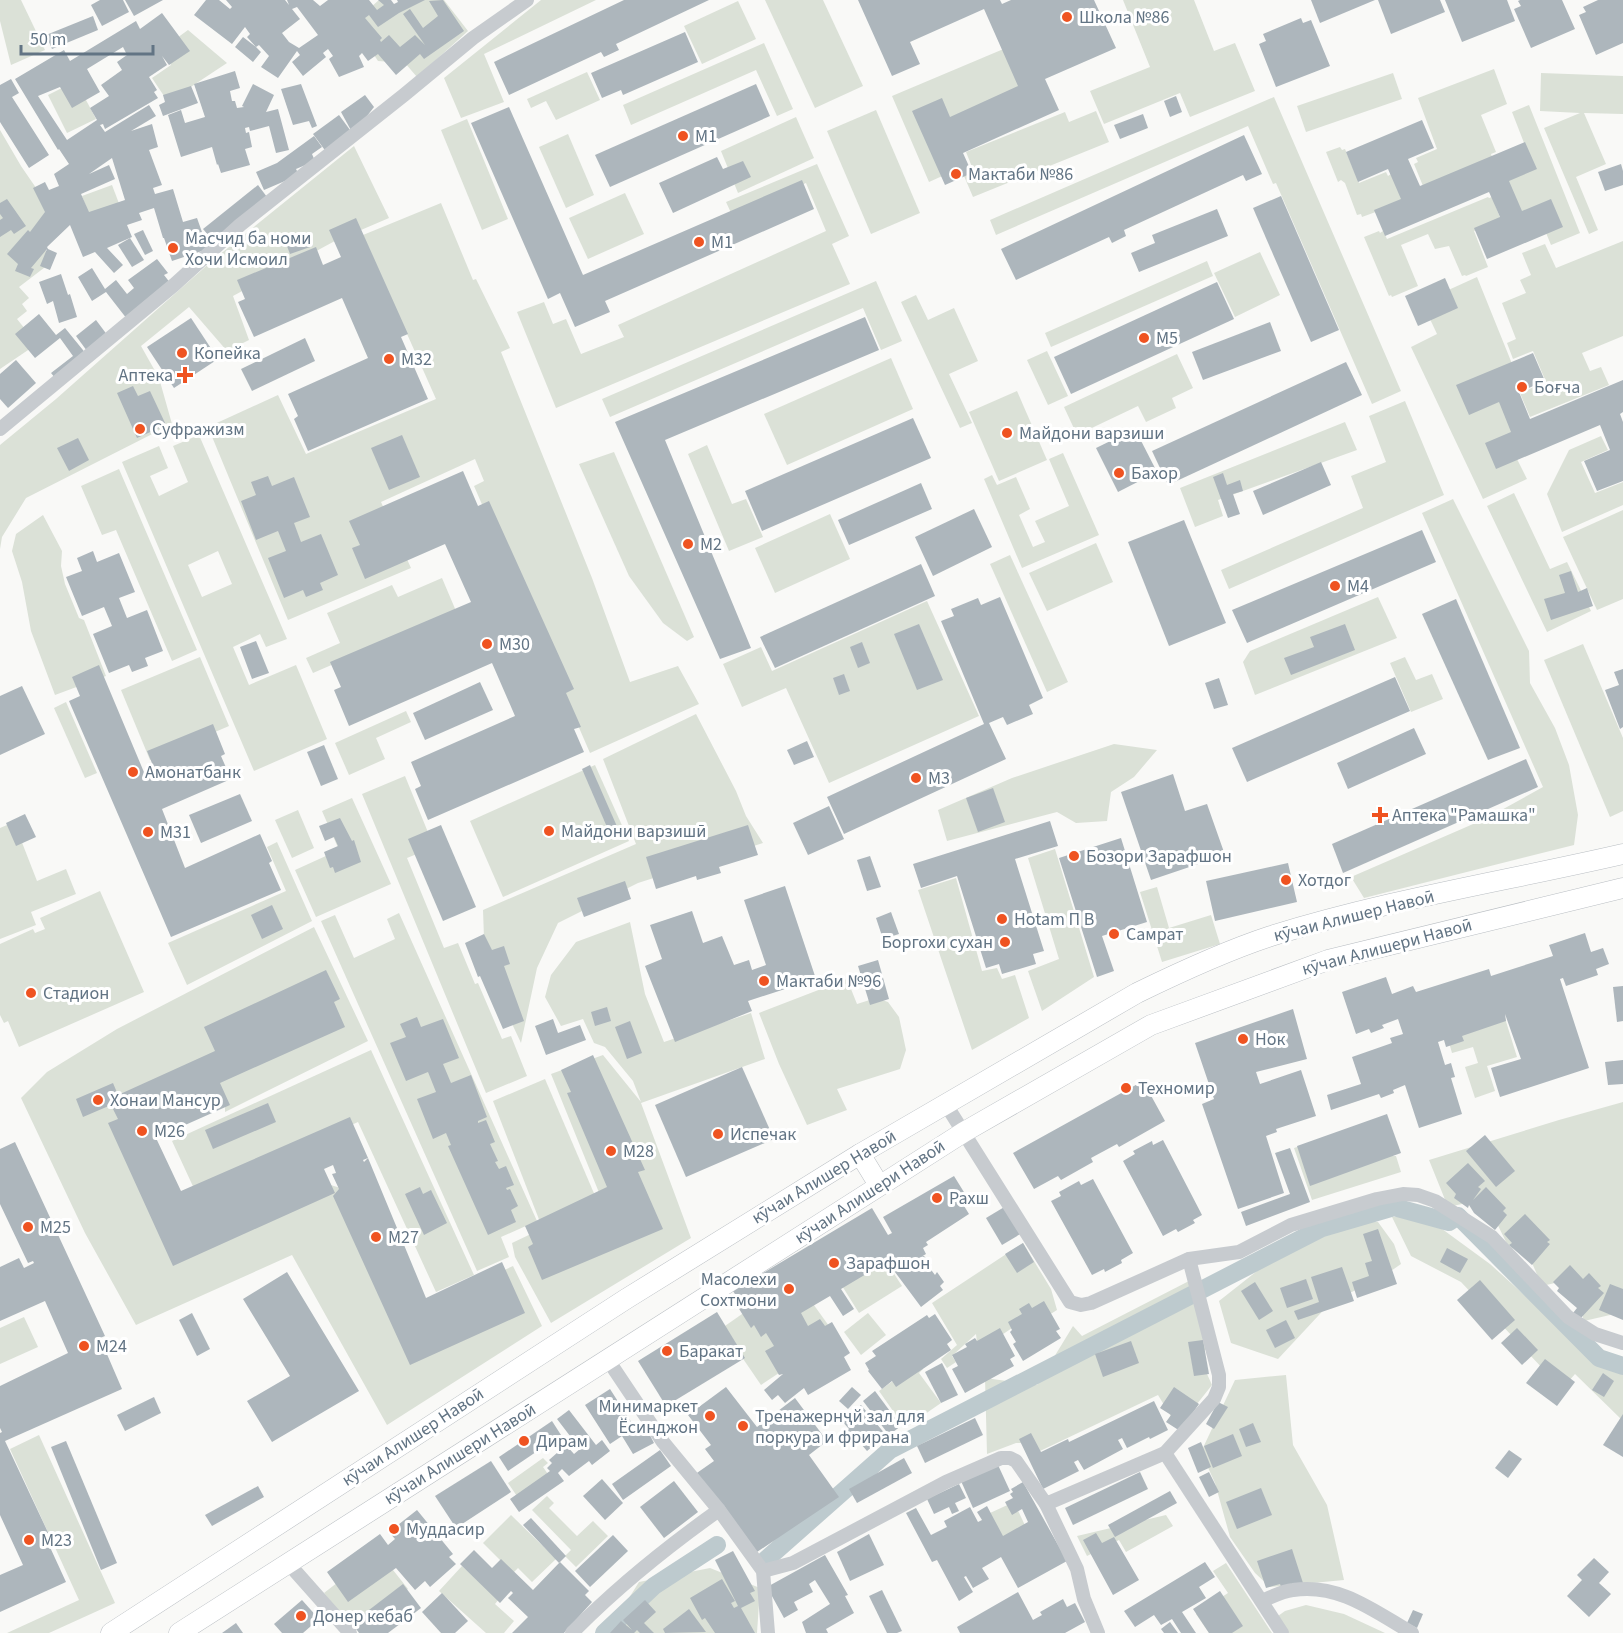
<svg xmlns="http://www.w3.org/2000/svg" width="1623" height="1633" viewBox="0 0 1623 1633" font-family="'Source Sans 3',sans-serif">
	<style>
		.green { fill: #dbe1d7; fill-rule: evenodd }
		.lines { fill: none; stroke-linecap: round; stroke-linejoin: round }
		.canal { stroke: #bdcace; stroke-width: 18 }
		.building { fill: #adb6bc; fill-rule: evenodd }
		.secondary-casing { stroke: #b9bec3; stroke-width: 21 }
		.street { stroke: #c7cbcf; stroke-width: 14 }
		.secondary { stroke: #fff; stroke-width: 20 }
		.poi-dot { fill: #ef5321; stroke: #fff; stroke-width: 2 }
		.labels { text-anchor: middle; dominant-baseline: central; stroke-width: 6; stroke-linejoin: round; paint-order: stroke }
		.poi-label { font-size: 18px; fill: #627484; stroke: #fff; text-anchor: start }
		.street-label { font-size: 18px; fill: #627484; stroke: #fff }
	</style>
	<rect width="100%" height="100%" fill="#f9f9f7"/>
	<g class="green">
		<path d="M0,0H21L45,50L11,65L0,21Z"/>
		<path d="M379,0L391,9L406,0H444L468,31L417,77L405,63L378,61L353,23Z"/>
		<path d="M541,0H596L484,54L504,102L461,118L444,78Z"/>
		<path d="M765,0H823L863,86L815,108Z"/>
		<path d="M1123,0H1194L1214,51L1235,43L1255,91L1190,117L1180,93L1104,124L1090,91L1150,67Z"/>
		<path d="M738,1L756,39L702,64L684,26Z"/>
		<path d="M188,30L227,63L168,102L152,78L171,65L162,49Z"/>
		<path d="M764,43L793,109L777,116L756,70L631,125L623,105Z"/>
		<path d="M1013,45L1032,89L932,131L949,173L929,182L892,96Z"/>
		<path d="M1494,69L1507,104L1481,115L1496,152L1491,154L1493,160L1423,186L1414,164L1418,162L1416,158L1437,149L1418,98Z"/>
		<path d="M587,72L600,100L556,120L546,101L531,108L527,99Z"/>
		<path d="M1393,73L1402,99L1306,132L1297,106Z"/>
		<path d="M1541,73L1623,76V114L1584,113L1606,164L1576,177L1598,230L1589,234L1544,128L1580,113L1540,111Z"/>
		<path d="M76,81L96,119L67,133L48,95Z"/>
		<path d="M1274,97L1401,391L1372,404L1276,183L1273,184L1248,126L996,235L990,220Z"/>
		<path d="M1529,105L1580,233L1551,245L1544,228L1524,235L1501,178L1533,166L1512,112Z"/>
		<path d="M876,110L920,213L871,234L827,131Z"/>
		<path d="M1096,111L1109,142L973,197L964,176L974,172L966,152L1065,112L1069,122Z"/>
		<path d="M796,117L814,158L738,193L721,151Z"/>
		<path d="M467,119L508,219L482,230L441,130Z"/>
		<path d="M0,130L21,166L56,217L37,239L53,261L19,287L29,298L22,304L27,311L17,319L37,344L0,369Z"/>
		<path d="M568,134L594,195L566,208L539,147Z"/>
		<path d="M354,146L389,218L333,242L233,296L249,340L227,351L189,307L141,346L159,378L172,424L26,498L2,537L0,549V445L56,399L213,260Z"/>
		<path d="M1340,147L1342,150L1345,149L1359,183L1386,172L1388,176L1391,174L1403,202L1362,217L1361,214L1357,215L1345,183L1341,180L1338,182L1326,152Z"/>
		<path d="M817,164L849,236L832,244L850,284L556,408L517,312L544,302L553,324L566,319L581,354L624,337L618,325L826,231L806,183L732,215L726,202Z"/>
		<path d="M112,185L123,214L93,225L82,196Z"/>
		<path d="M625,193L644,234L588,259L569,218Z"/>
		<path d="M1488,197L1489,198L1492,197L1501,220L1474,231L1488,267L1466,276L1465,275L1462,276L1449,246L1435,249L1428,234L1401,245L1418,286L1392,297L1391,295L1389,296L1364,237L1379,231L1380,233L1383,231L1387,239Z"/>
		<path d="M441,203L473,280L476,279L510,348L501,352L592,578L630,682L678,666L699,704L590,753L474,486L484,481L475,459L381,502L411,568L288,620L208,427L278,395L306,454L436,399L363,235Z"/>
		<path d="M1623,241V336L1582,353L1590,371L1601,367L1609,385L1530,417L1520,393L1546,382L1533,351L1513,359L1507,343L1516,339L1502,303L1526,293L1520,280L1531,275L1522,253L1545,244L1556,268Z"/>
		<path d="M1260,252L1280,295L1235,317L1214,273Z"/>
		<path d="M1207,261L1213,276L1051,347L1045,333Z"/>
		<path d="M1477,277L1519,381L1503,389L1529,439L1511,447L1527,479L1483,499L1411,347L1437,334L1422,302Z"/>
		<path d="M876,281L902,341L881,350L863,308L610,417L602,399Z"/>
		<path d="M916,295L928,320L954,308L978,361L949,374L972,423L960,428L901,302Z"/>
		<path d="M1047,351L1068,396L1048,405L1027,360Z"/>
		<path d="M1177,354L1193,388L1172,398L1176,408L1146,422L1138,406L1077,435L1064,407Z"/>
		<path d="M891,358L913,409L787,465L764,414Z"/>
		<path d="M1017,391L1047,460L999,481L969,412Z"/>
		<path d="M1405,401L1444,495L1229,589L1221,570L1363,508L1351,476L1386,462L1369,416Z"/>
		<path d="M1345,422L1357,450L1218,500L1223,516L1195,527L1180,488Z"/>
		<path d="M199,435L287,639L266,647L260,634L233,647L249,685L296,665L327,739L254,771L122,462L159,446L168,468L150,476L159,496L188,482L173,446ZM218,551L232,584L202,597L188,565Z"/>
		<path d="M1601,436L1608,450L1581,462L1595,493L1623,482V505L1562,532L1547,494L1569,450Z"/>
		<path d="M707,445L732,504L746,499L763,537L729,551L688,454Z"/>
		<path d="M614,452L694,637L687,641L663,623L629,576L579,464Z"/>
		<path d="M1063,453L1099,535L1022,568L984,479L992,475L997,485L1016,477L1030,509L1019,515L1033,547L1045,542L1035,521L1069,506L1049,459Z"/>
		<path d="M119,469L197,650L172,661L116,530L102,535L81,486Z"/>
		<path d="M1514,493L1550,569L1567,562L1591,611L1547,632L1487,506Z"/>
		<path d="M1453,499L1529,651L1530,683L1555,728L1569,765L1578,815L1574,845L1364,898L1351,877L1487,818L1543,787L1422,513Z"/>
		<path d="M1623,510V599L1597,610L1563,537Z"/>
		<path d="M830,514L850,559L775,593L755,548Z"/>
		<path d="M43,515L62,551L61,566L65,584L79,618L84,620L106,676L55,695L31,631L22,582L12,551L16,534Z"/>
		<path d="M1096,543L1113,582L1047,611L1029,573Z"/>
		<path d="M1010,555L1068,682L1047,692L990,564Z"/>
		<path d="M442,578L456,611L313,673L306,658L340,643L327,613L392,585L398,597Z"/>
		<path d="M1378,597L1397,638L1255,695L1243,662L1250,651Z"/>
		<path d="M927,601L979,716L829,783L786,688L742,707L723,664L761,647L772,671Z"/>
		<path d="M1583,644L1623,738V811L1610,817L1544,660Z"/>
		<path d="M200,657L229,726L150,760L121,690Z"/>
		<path d="M1405,657L1416,680L1432,674L1443,699L1411,712L1390,663Z"/>
		<path d="M66,702L97,773L85,778L54,708Z"/>
		<path d="M406,711L411,722L376,738L385,759L349,775L335,743Z"/>
		<path d="M696,714L736,791L746,816L763,843L638,883L558,923L537,968L521,1043L485,966L483,910L636,844L603,759Z"/>
		<path d="M1114,744L1157,750L1134,777L1111,792L1107,821L1076,823L1057,812L947,841L938,810L1012,778Z"/>
		<path d="M595,765L629,841L503,897L470,821Z"/>
		<path d="M405,776L434,847L407,858L444,948L458,943L475,984L478,983L502,1039L511,1036L527,1076L486,1093L362,794Z"/>
		<path d="M352,798L391,884L316,917L295,870L339,850L322,811Z"/>
		<path d="M298,810L314,848L292,858L275,820Z"/>
		<path d="M14,822L37,881L66,869L76,894L31,912L36,925L0,939V828Z"/>
		<path d="M277,842L312,921L187,985L168,943L286,891L267,847Z"/>
		<path d="M1055,849L1094,977L1042,1011L1028,971L1059,959L1028,858Z"/>
		<path d="M956,878L982,971L997,968L1002,979L1015,975L1029,1018L972,1050L918,890Z"/>
		<path d="M1157,887L1169,928L1211,915L1220,944L1162,962L1140,892Z"/>
		<path d="M100,891L144,992L19,1047L8,1021L4,1023L0,1015V944L33,929L35,933L45,929L40,918Z"/>
		<path d="M399,913L537,1221L501,1237L509,1257L477,1271L321,921L335,915L354,958L395,939L387,919Z"/>
		<path d="M630,922L645,994L664,1042L751,1013L765,1059L641,1103L691,1238L551,1323L515,1257L512,1243L602,1200L551,1074L603,1055L641,1102L633,1081L605,1047L594,1043L583,1019L561,1026L545,997L551,975L576,942Z"/>
		<path d="M314,927L368,1041L225,1112V1104L139,1133L184,1237L317,1181L361,1194L419,1310L513,1266L542,1326L387,1425L292,1255L136,1325L85,1233L21,1098L47,1072L117,1029Z"/>
		<path d="M847,979L857,1004L876,998L888,1002L899,1017L906,1050L900,1069L837,1089L847,1110L807,1125L779,1064L759,1013Z"/>
		<path d="M1504,1015L1517,1057L1487,1066L1495,1091L1475,1098L1465,1067L1478,1063L1473,1047L1452,1053L1448,1039Z"/>
		<path d="M371,1050L474,1275L436,1292L358,1122L197,1195L172,1141Z"/>
		<path d="M545,1079L596,1198L540,1222L493,1101Z"/>
		<path d="M1623,1102V1312L1584,1321L1572,1279L1542,1286L1523,1242L1510,1250L1485,1199L1448,1207L1429,1160L1559,1120Z"/>
		<path d="M1343,1132L1388,1156H1396L1401,1172L1312,1200L1294,1148Z"/>
		<path d="M1423,1215L1490,1264L1596,1360L1623,1371V1421L1575,1374L1562,1389L1461,1282L1411,1256L1392,1217Z"/>
		<path d="M1356,1220L1378,1222L1394,1244L1401,1264L1378,1280L1332,1301L1278,1359L1231,1343L1219,1301L1285,1249Z"/>
		<path d="M874,1243L902,1286L859,1313L839,1281Z"/>
		<path d="M1023,1243L1051,1289L1057,1310L1049,1315L1043,1307L978,1351L976,1334L952,1356L956,1362L947,1368L941,1359L957,1345L932,1303Z"/>
		<path d="M1189,1281L1207,1349L1198,1354L1212,1385L1178,1428L1158,1395L1040,1451L1031,1443H1016L987,1454L985,1378L1037,1385L1073,1326L1082,1336Z"/>
		<path d="M811,1301L829,1326L803,1357L761,1385L722,1328L755,1305Z"/>
		<path d="M868,1313L886,1335L861,1355L844,1332Z"/>
		<path d="M24,1317L38,1347L0,1364V1328Z"/>
		<path d="M918,1363L923,1369L919,1373L941,1403L905,1428L879,1391Z"/>
		<path d="M1286,1375L1293,1445L1327,1505L1344,1580L1270,1587L1255,1573L1230,1537L1215,1483L1201,1452L1235,1380Z"/>
		<path d="M39,1435L115,1603L49,1633H7L79,1600L10,1449Z"/>
		<path d="M543,1458L548,1463L543,1467L552,1480L521,1502L508,1483Z"/>
		<path d="M547,1496L554,1503L549,1508L577,1536L593,1521L608,1536L576,1567L565,1556L571,1550L532,1510Z"/>
		<path d="M1014,1502L1029,1534L1005,1545L990,1513Z"/>
		<path d="M511,1515L556,1559L532,1582L518,1568L513,1573L483,1543Z"/>
		<path d="M1166,1515L1173,1526L1126,1552L1119,1540L1087,1556L1077,1536Z"/>
		<path d="M378,1551L408,1589L354,1631L324,1593Z"/>
		<path d="M1226,1563L1272,1633H1209L1196,1614L1228,1593L1213,1571Z"/>
		<path d="M462,1566L499,1599L495,1604L514,1621L504,1633H486L439,1591Z"/>
		<path d="M710,1568L760,1588L757,1633H607L639,1582Z"/>
		<path d="M1306,1605L1344,1614L1385,1633H1289L1278,1616L1285,1611Z"/>
	</g>
	<g class="lines">
		<g class="canal">
			<path d="M761,1564L890,1450L1322,1228L1394,1207L1449,1222L1458,1216L1599,1358L1623,1366"/>
			<path d="M604,1633L654,1586L717,1545"/>
		</g>
	</g>
	<g class="building">
		<path d="M100,0H123L129,12L102,26L91,5Z"/>
		<path d="M125,0H163L134,16Z"/>
		<path d="M206,0H219L230,9L232,7L226,0H285L289,5L287,0H313L320,6L328,0H369L377,10L384,5L378,0H391L394,4L398,2L397,0H425L399,13L378,27L369,15L365,18L382,38L380,40L381,42L389,35L400,47L415,35L425,45L403,14L410,9L423,28L438,16L429,1L443,0L464,31L424,59L420,54L396,75L378,54L368,61L362,53L359,56L364,67L339,77L329,59L333,56L328,49L323,53L326,57L303,76L292,62L300,55L297,51L278,78L261,67L269,56L259,45L256,47L261,52L253,62L235,47L243,37L256,47L247,37L250,34L245,27L232,44L194,15ZM297,7L318,35L299,48L289,42L282,33L300,19L292,9Z"/>
		<path d="M624,0H709L616,44L619,50L604,57L601,52L509,95L494,62Z"/>
		<path d="M858,0H1000L1002,4L1011,0H1094L1116,48L1045,79L1059,110L963,153L972,173L945,185L912,111L942,98L950,117L1018,86L984,9L910,42L920,64L892,76Z"/>
		<path d="M1311,0H1375L1320,23Z"/>
		<path d="M1378,0H1440L1445,12L1391,34Z"/>
		<path d="M1445,0H1507L1515,21L1462,42Z"/>
		<path d="M1520,0H1562L1575,29L1531,48L1514,9L1521,6L1518,1Z"/>
		<path d="M1598,0H1623V43L1596,55L1579,15L1586,12L1583,7Z"/>
		<path d="M162,13L190,51L169,65L162,56L167,65L149,77L157,90L154,92L158,98L105,129L103,124L100,125L105,132L149,105L156,116L131,131L152,124L158,147L149,150L162,185L153,188L155,194L173,189L183,222L197,218L208,249L172,261L164,238H163L154,208L139,213L142,220L127,225L132,237L107,248L123,265L114,273L95,252L83,257L70,225L47,247L48,249L57,253L50,270L40,266L47,249L31,268L34,269L30,277L15,271L18,264L7,254L28,230L30,232L45,212L33,188L45,182L49,190L59,186L54,174L69,164L59,149L58,150L15,79L64,50L70,61L136,21L140,29ZM123,47L127,55L117,62L122,70L101,85L109,96L90,108L97,120L67,140L38,96L60,87L72,108L100,92L87,69ZM112,158L125,200L89,212L81,194L115,179L109,165L89,174Z"/>
		<path d="M93,16L98,30L52,49L46,35Z"/>
		<path d="M1301,18L1303,23L1311,20L1330,66L1276,87L1259,44L1266,41L1263,34Z"/>
		<path d="M685,32L698,62L623,95L621,90L602,98L591,73Z"/>
		<path d="M235,71L240,88L230,91L232,101H235L237,108L244,107L242,106L253,84L274,95L266,112L278,109L289,150L276,153L269,126L250,131L249,127L245,128L246,133L249,132L252,147L245,149L250,165L221,173L218,164L217,165L212,147L181,157L168,115L181,110L185,123L205,117L194,84Z"/>
		<path d="M11,79L19,93L12,97L49,155L29,168L0,122V85Z"/>
		<path d="M301,84L317,126L312,128L309,121L293,125L281,89Z"/>
		<path d="M756,84L770,116L610,187L595,155Z"/>
		<path d="M191,86L198,103L163,116L159,105L165,102L163,95Z"/>
		<path d="M365,95L374,107L353,134L341,112Z"/>
		<path d="M1176,96L1182,112L1170,117L1164,101Z"/>
		<path d="M509,107L583,275L802,180L814,209L605,301L610,312L575,327L560,293L548,299L471,123Z"/>
		<path d="M1143,114L1148,128L1120,139L1114,125Z"/>
		<path d="M339,115L353,134L327,153L313,134Z"/>
		<path d="M1422,120L1434,148L1408,159L1420,186L1525,142L1537,169L1509,181L1522,211L1551,199L1563,227L1487,259L1474,228L1500,217L1489,192L1385,236L1374,210L1401,199L1388,169L1358,182L1346,152Z"/>
		<path d="M1244,135L1262,174L1246,181L1243,175L1124,230L1126,236L1112,243L1109,237L1016,280L1001,249Z"/>
		<path d="M314,136L322,147L312,154L315,161L296,169L299,175L264,190L256,172L277,163Z"/>
		<path d="M717,157L723,169L743,161L751,177L673,213L659,183Z"/>
		<path d="M1621,164L1623,171V185L1605,191L1598,172Z"/>
		<path d="M258,185L267,197L213,241L203,229Z"/>
		<path d="M1281,196L1339,330L1311,342L1253,208Z"/>
		<path d="M7,199L26,226L14,234L11,230L0,237V220L3,218L0,214V203Z"/>
		<path d="M1217,209L1228,236L1139,272L1131,253L1155,243L1152,235Z"/>
		<path d="M356,218L408,334L401,337L428,399L308,451L294,419L298,416L288,394L368,358L342,298L254,337L238,302L245,299L237,280L316,247L323,265L341,257L329,230Z"/>
		<path d="M143,230L153,251L145,255L134,234Z"/>
		<path d="M308,233L313,246L290,254L285,241Z"/>
		<path d="M130,238L144,260L132,267L118,245Z"/>
		<path d="M157,259L168,273L164,275L171,284L127,319L106,292L92,301L78,277L92,268L105,289L116,280L127,294L134,288L128,280Z"/>
		<path d="M61,274L68,295L70,294L77,317L59,323L53,301L47,304L39,282Z"/>
		<path d="M1445,278L1458,308L1418,326L1405,296Z"/>
		<path d="M1217,282L1234,319L1071,394L1054,357Z"/>
		<path d="M39,314L56,335L65,328L87,355L56,379L51,373L73,356L60,338L35,358L15,334Z"/>
		<path d="M865,317L879,350L665,440L751,648L720,659L615,422Z"/>
		<path d="M191,318L218,359L174,388L147,347Z"/>
		<path d="M96,320L108,336L87,351L76,336Z"/>
		<path d="M1270,322L1281,351L1203,380L1192,352Z"/>
		<path d="M305,338L315,361L252,391L241,369Z"/>
		<path d="M1533,353L1545,381L1519,392L1530,419L1623,380V412L1620,414L1623,422V481L1597,491L1584,461L1610,450L1600,425L1496,469L1485,443L1511,432L1499,402L1469,415L1456,385Z"/>
		<path d="M16,360L36,383L8,408L0,399V374Z"/>
		<path d="M1346,362L1362,395L1168,485L1167,483L1152,451Z"/>
		<path d="M133,386L138,396L150,391L166,425L137,438L117,393Z"/>
		<path d="M913,418L931,458L762,531L745,491Z"/>
		<path d="M1135,429L1157,472L1118,492L1096,448Z"/>
		<path d="M402,435L420,477L389,490L371,448Z"/>
		<path d="M78,438L89,460L69,471L57,448Z"/>
		<path d="M1321,462L1331,485L1263,515L1253,491Z"/>
		<path d="M463,471L478,506L489,501L574,689L566,693L581,727L574,729L584,752L428,820L415,789L421,786L411,762L515,716L492,663L349,726L334,690L341,687L330,662L471,602L445,544L365,579L352,548L360,545L349,521Z"/>
		<path d="M1223,473L1227,485L1240,480L1243,491L1233,494L1240,514L1228,518L1213,477Z"/>
		<path d="M268,476L272,486L294,477L310,517L294,523L301,542L321,534L338,575L320,583L323,590L306,597L303,590L284,598L268,558L286,551L278,531L256,540L241,501L256,495L251,482Z"/>
		<path d="M921,483L932,509L849,545L838,520Z"/>
		<path d="M974,509L992,547L933,576L915,537Z"/>
		<path d="M1184,520L1226,623L1169,646L1128,542Z"/>
		<path d="M1422,530L1436,562L1247,643L1232,610Z"/>
		<path d="M93,551L97,562L119,553L135,592L119,598L127,618L147,610L163,651L145,658L148,666L132,672L129,665L109,673L93,634L112,626L104,607L82,616L66,577L82,571L77,558Z"/>
		<path d="M921,564L935,596L775,668L760,637Z"/>
		<path d="M1571,571L1578,592L1587,588L1593,606L1551,620L1544,599L1565,593L1559,575Z"/>
		<path d="M1000,597L1043,698L1029,705L1033,714L1007,725L1003,717L989,723L1006,759L844,834L827,797L984,724L941,621L954,616L951,609L978,598L981,605Z"/>
		<path d="M1456,599L1520,748L1488,760L1422,614Z"/>
		<path d="M919,624L943,680L917,690L894,634Z"/>
		<path d="M1345,624L1355,650L1291,675L1284,658L1314,647L1310,637Z"/>
		<path d="M256,641L269,673L252,679L240,647Z"/>
		<path d="M862,642L870,663L858,668L850,647Z"/>
		<path d="M99,665L146,777L156,773L147,751L213,724L225,754L221,756L231,779L162,809L185,868L260,834L272,861L269,863L281,890L171,937L69,701L80,696L72,677Z"/>
		<path d="M1623,669V727L1620,729L1605,690L1619,685L1614,672Z"/>
		<path d="M844,674L850,691L839,695L833,678Z"/>
		<path d="M1395,677L1410,711L1247,782L1232,748Z"/>
		<path d="M1219,678L1228,705L1214,709L1205,683Z"/>
		<path d="M480,682L493,710L425,740L413,713Z"/>
		<path d="M22,686L45,734L0,755V696Z"/>
		<path d="M1414,728L1426,754L1348,789L1337,763Z"/>
		<path d="M807,741L814,757L794,765L787,750Z"/>
		<path d="M324,745L338,779L321,786L307,752Z"/>
		<path d="M1526,759L1538,787L1343,873L1332,844Z"/>
		<path d="M590,765L619,831L610,834L582,769Z"/>
		<path d="M1173,774L1185,811L1207,804L1225,855L1151,880L1121,792Z"/>
		<path d="M993,788L1005,822L978,832L966,798Z"/>
		<path d="M240,794L252,821L201,843L189,815Z"/>
		<path d="M829,806L844,839L808,855L793,823Z"/>
		<path d="M25,814L36,837L16,846L6,823Z"/>
		<path d="M340,818L352,841L354,840L361,862L335,873L333,867L330,868L324,852L338,846L334,837L325,841L319,826Z"/>
		<path d="M1050,821L1058,846L1015,859L1044,951L1033,954L1036,964L1002,974L999,964L986,968L957,876L921,888L913,864Z"/>
		<path d="M441,825L476,907L443,921L408,839Z"/>
		<path d="M748,825L758,855L719,867L721,873L697,880L696,876L656,889L646,857Z"/>
		<path d="M1121,838L1147,922L1102,936L1114,971L1097,977L1059,858Z"/>
		<path d="M870,856L881,887L867,891L857,860Z"/>
		<path d="M1288,863L1297,902L1215,921L1206,881Z"/>
		<path d="M625,881L631,899L584,917L577,898Z"/>
		<path d="M785,886L816,979L748,1001L752,1011L675,1042L645,966L662,959L650,925L692,911L703,943L722,936L734,965L749,960L752,970L766,965L744,900Z"/>
		<path d="M272,905L283,929L262,939L251,915Z"/>
		<path d="M891,912L899,934L883,939L876,918Z"/>
		<path d="M1585,933L1591,952L1603,948L1609,964L1596,969L1598,975L1566,986L1563,978L1560,979L1589,1068L1500,1097L1491,1068L1521,1059L1505,1014L1506,1021L1462,1036L1464,1041L1446,1047L1444,1040L1438,1042L1445,1065L1451,1063L1455,1077L1451,1078L1462,1114L1419,1128L1405,1085L1393,1090L1394,1093L1381,1098L1379,1094L1331,1110L1327,1095L1361,1084L1352,1057L1392,1043L1390,1038L1403,1034L1398,1019L1382,1025L1384,1028L1371,1033L1369,1029L1356,1034L1342,992L1386,977L1392,994L1413,986L1416,992L1489,969L1491,976L1553,956L1549,945Z"/>
		<path d="M484,934L492,950L504,946L510,964L504,966L524,1021L503,1029L480,976L478,977L465,943Z"/>
		<path d="M878,960L889,999L870,1005L858,966Z"/>
		<path d="M326,970L340,999L334,1002L345,1027L220,1083L230,1105L156,1138L181,1191L350,1117L368,1158L363,1160L364,1162L368,1158L426,1298L502,1262L525,1313L410,1365L333,1196L339,1189L332,1174L336,1173L333,1165L324,1169L335,1193L173,1266L108,1123L118,1119L111,1105L83,1117L76,1099L113,1083L118,1095L215,1051L204,1027Z"/>
		<path d="M1623,986V1021L1617,1022L1613,987Z"/>
		<path d="M607,1007L611,1021L595,1026L591,1012Z"/>
		<path d="M1293,1009L1307,1059L1256,1072L1260,1084L1301,1070L1316,1116L1276,1129L1277,1132L1266,1136L1284,1193L1238,1209L1202,1104L1214,1099L1195,1043Z"/>
		<path d="M417,1017L421,1027L443,1019L459,1058L443,1064L451,1083L471,1075L487,1117L478,1121V1123L486,1120L495,1142L490,1144L498,1161L495,1162L499,1169L506,1166L514,1185L506,1188L507,1190L510,1189L518,1206L511,1210L516,1222L488,1235L448,1146L451,1145L446,1133L433,1139L417,1099L436,1092L428,1072L406,1081L390,1043L406,1037L400,1024Z"/>
		<path d="M553,1019L558,1033L580,1025L586,1040L546,1055L535,1026Z"/>
		<path d="M630,1021L642,1053L627,1059L615,1027Z"/>
		<path d="M593,1055L645,1170L638,1172L663,1229L542,1280L528,1247L533,1244L525,1226L607,1187L567,1093L571,1092L561,1070Z"/>
		<path d="M1623,1060V1084L1608,1085L1605,1062Z"/>
		<path d="M742,1067L774,1139L686,1177L655,1105Z"/>
		<path d="M1143,1081L1165,1121L1119,1147L1117,1144L1091,1158L1093,1162L1061,1180L1058,1176L1034,1189L1013,1153Z"/>
		<path d="M268,1103L276,1122L213,1149L205,1130Z"/>
		<path d="M1387,1114L1401,1153L1310,1186L1297,1146Z"/>
		<path d="M1485,1135L1515,1171L1496,1187L1466,1151Z"/>
		<path d="M1163,1140L1202,1215L1193,1220L1195,1223L1178,1232L1176,1229L1163,1236L1123,1161L1135,1154L1133,1151L1152,1141L1153,1145Z"/>
		<path d="M15,1142L105,1336L100,1338L122,1389L5,1441L53,1543L49,1545L66,1582L0,1612V1575L23,1565L0,1515V1433L2,1432L0,1428V1386L68,1353L45,1301L0,1321V1267L19,1258L24,1268L34,1263L33,1261L28,1263L0,1204V1149Z"/>
		<path d="M1290,1148L1310,1202L1246,1226L1241,1212L1290,1194L1275,1153Z"/>
		<path d="M1468,1163L1485,1181L1478,1187L1481,1189L1473,1200L1486,1187L1506,1208L1496,1218L1503,1211L1507,1215L1495,1230L1474,1213L1469,1205L1468,1208L1454,1198L1456,1194L1446,1183Z"/>
		<path d="M954,1176L967,1197L961,1201L969,1214L926,1242L928,1245L923,1248L926,1254L921,1257L924,1256L932,1265L929,1267L935,1275L937,1272L944,1282L940,1286L943,1290L921,1307L892,1268L900,1262L898,1259L890,1264L888,1261L841,1289L854,1309L843,1316L830,1296L801,1313L808,1326L820,1319L825,1326L832,1322L850,1353L844,1357L851,1370L808,1395L804,1388L785,1403L778,1395L772,1400L764,1390L783,1374L779,1375L765,1351L774,1346L766,1333L761,1337L754,1325L751,1328L736,1304L740,1302L733,1291L872,1208L888,1235L892,1233L883,1217Z"/>
		<path d="M1093,1179L1133,1253L1121,1260L1122,1263L1105,1272L1104,1269L1092,1275L1051,1201L1061,1196L1059,1192L1079,1181L1081,1185Z"/>
		<path d="M420,1187L423,1194L431,1190L447,1223L424,1235L405,1194Z"/>
		<path d="M1006,1206L1022,1233L1002,1245L986,1218Z"/>
		<path d="M1525,1214L1550,1240L1547,1242L1550,1244L1532,1265L1509,1245L1512,1243L1504,1234Z"/>
		<path d="M1378,1229L1397,1284L1357,1298L1352,1282L1369,1276L1365,1263L1372,1261L1363,1234Z"/>
		<path d="M1023,1243L1034,1262L1017,1273L1005,1254Z"/>
		<path d="M1447,1248L1468,1259L1460,1273L1440,1262Z"/>
		<path d="M1570,1265L1583,1279L1589,1273L1601,1286L1598,1288L1604,1293L1580,1319L1573,1313L1577,1308L1557,1291L1559,1288L1553,1282Z"/>
		<path d="M1342,1267L1354,1301L1298,1320L1294,1311L1319,1302L1311,1277Z"/>
		<path d="M287,1272L359,1391L272,1442L247,1401L290,1376L243,1299Z"/>
		<path d="M1306,1279L1313,1299L1287,1308L1280,1288Z"/>
		<path d="M1480,1280L1515,1320L1492,1340L1457,1300Z"/>
		<path d="M1255,1282L1273,1311L1259,1320L1241,1291Z"/>
		<path d="M1610,1284L1623,1289V1320L1599,1310Z"/>
		<path d="M1044,1301L1060,1329L1056,1331L1061,1338L1023,1361L1013,1344L1016,1342L1010,1332L1012,1330L1008,1322L1022,1314L1019,1309L1029,1303L1032,1308Z"/>
		<path d="M717,1312L745,1358L666,1406L638,1361Z"/>
		<path d="M192,1313L210,1349L197,1356L179,1320Z"/>
		<path d="M935,1314L952,1340L947,1344L951,1350L896,1387L892,1381L882,1389L868,1371L869,1370L865,1363L876,1356L872,1351L927,1315L929,1318Z"/>
		<path d="M1286,1320L1295,1338L1275,1348L1266,1330Z"/>
		<path d="M1000,1328L1015,1356L1010,1359L1014,1366L965,1393L952,1369L958,1366L952,1355L967,1347L965,1344L975,1338L977,1341Z"/>
		<path d="M1517,1328L1538,1350L1522,1365L1501,1343Z"/>
		<path d="M1203,1340L1209,1374L1194,1376L1188,1342Z"/>
		<path d="M1131,1341L1139,1363L1103,1377L1095,1354Z"/>
		<path d="M1545,1359L1575,1382L1557,1406L1526,1383Z"/>
		<path d="M942,1363L958,1395L941,1403L925,1372Z"/>
		<path d="M1603,1373L1614,1381L1604,1397L1592,1390Z"/>
		<path d="M726,1387L757,1427L795,1398L827,1441L809,1455L839,1497L751,1556L694,1475L714,1461L705,1449L711,1445L688,1415Z"/>
		<path d="M852,1387L861,1395L848,1409L839,1401Z"/>
		<path d="M1174,1387L1199,1404L1180,1431L1166,1422L1171,1415L1160,1408Z"/>
		<path d="M610,1389L635,1428L628,1433L644,1424L654,1443L633,1454L622,1436L610,1444L585,1405Z"/>
		<path d="M875,1391L901,1426L889,1435L863,1401Z"/>
		<path d="M154,1397L161,1413L125,1431L117,1415Z"/>
		<path d="M1154,1401L1168,1430L1150,1439L1149,1437L1127,1448L1122,1438L1118,1440L1123,1449L1084,1470L1078,1460L1074,1462L1079,1471L1043,1489L1019,1439L1031,1433L1041,1452L1068,1439L1069,1442Z"/>
		<path d="M1218,1402L1228,1407L1214,1429L1206,1424Z"/>
		<path d="M861,1405L886,1435L867,1451L856,1438L851,1443L844,1434L849,1429L842,1421Z"/>
		<path d="M569,1410L596,1445L602,1440L610,1451L592,1465L589,1461L569,1476L562,1469L558,1473L564,1481L519,1512L510,1499L550,1471L547,1468L552,1463L549,1460L566,1445L574,1454L580,1449L557,1419Z"/>
		<path d="M1623,1414V1457L1603,1445Z"/>
		<path d="M975,1418L983,1435L925,1463L917,1446Z"/>
		<path d="M552,1421L561,1435L508,1471L499,1457Z"/>
		<path d="M1253,1423L1261,1442L1246,1447L1239,1429Z"/>
		<path d="M1233,1434L1242,1456L1213,1468L1204,1446Z"/>
		<path d="M66,1441L117,1563L101,1570L51,1447Z"/>
		<path d="M1201,1442L1211,1467L1198,1473L1188,1448Z"/>
		<path d="M660,1450L671,1466L623,1500L612,1484Z"/>
		<path d="M1509,1450L1522,1459L1508,1478L1495,1468Z"/>
		<path d="M904,1458L912,1473L857,1503L849,1489Z"/>
		<path d="M491,1461L511,1492L456,1528L435,1496Z"/>
		<path d="M998,1465L1010,1491L973,1508L961,1481Z"/>
		<path d="M1140,1472L1148,1489L1073,1525L1065,1508Z"/>
		<path d="M1209,1472L1219,1492L1209,1497L1199,1477Z"/>
		<path d="M602,1479L623,1503L605,1520L583,1496Z"/>
		<path d="M674,1481L698,1512L664,1538L640,1507Z"/>
		<path d="M1023,1482L1067,1561L1018,1588L1001,1557L982,1568L989,1579L973,1588L966,1576L964,1577L973,1592L959,1601L937,1560L932,1562L906,1513L916,1508L931,1535L947,1527L944,1521L970,1507L978,1522L982,1520L977,1512L987,1506L1003,1536L1028,1522L1022,1509L1012,1515L1005,1502L1013,1498L1010,1494L1013,1492L1011,1489Z"/>
		<path d="M959,1484L966,1498L955,1503L959,1511L952,1514L949,1507L934,1514L927,1499Z"/>
		<path d="M258,1486L264,1497L212,1526L205,1515Z"/>
		<path d="M1261,1488L1272,1515L1237,1529L1226,1502Z"/>
		<path d="M1170,1491L1177,1503L1115,1537L1108,1525Z"/>
		<path d="M417,1510L453,1554L449,1557L456,1564L430,1587L425,1581L415,1590L396,1568L348,1602L327,1572L380,1534L388,1545L395,1539L389,1532Z"/>
		<path d="M531,1518L566,1556L559,1563L523,1525Z"/>
		<path d="M1096,1533L1102,1543L1114,1537L1139,1580L1113,1595L1083,1540Z"/>
		<path d="M869,1534L884,1565L850,1581L837,1552Z"/>
		<path d="M613,1535L628,1551L590,1587L575,1571Z"/>
		<path d="M1292,1549L1303,1583L1282,1589L1280,1584L1266,1588L1257,1561Z"/>
		<path d="M474,1550L492,1568L501,1559L533,1590L560,1562L589,1591L585,1595L592,1602L564,1633H512L528,1617L508,1598L513,1593L511,1591L500,1603L460,1564Z"/>
		<path d="M733,1551L755,1591L750,1593L755,1601L741,1608L755,1633H715L705,1618L702,1620L690,1598L722,1579L735,1601L731,1603L734,1608L738,1606L715,1560Z"/>
		<path d="M825,1555L848,1595L845,1596L854,1613L826,1629L828,1633H806L802,1622L830,1604L815,1580L809,1584L813,1592L794,1602L798,1610L784,1618L767,1587Z"/>
		<path d="M1594,1558L1609,1572L1599,1583L1611,1594L1589,1617L1567,1596L1582,1580L1577,1575Z"/>
		<path d="M1205,1562L1215,1577L1199,1587L1206,1598L1182,1612L1196,1633H1181L1172,1619L1161,1625L1154,1615L1135,1627L1124,1611Z"/>
		<path d="M403,1584L421,1608L388,1633H359L352,1623Z"/>
		<path d="M882,1590L902,1631L897,1633H887L869,1596Z"/>
		<path d="M1220,1591L1243,1626L1232,1633H1209L1193,1609Z"/>
		<path d="M1018,1592L1033,1620L1042,1615L1040,1612L1063,1599L1067,1607L1075,1603L1085,1622L1065,1633H960L957,1627Z"/>
		<path d="M442,1593L468,1621L455,1633H441L422,1612Z"/>
		<path d="M302,1600L319,1619L303,1633H282L274,1624Z"/>
		<path d="M645,1600L656,1612L644,1623L654,1633H640L637,1630L634,1633H610L621,1621L632,1630L623,1620Z"/>
		<path d="M689,1609L706,1632L665,1633L663,1629Z"/>
		<path d="M1413,1610L1423,1614L1417,1628L1407,1623Z"/>
		<path d="M1170,1622L1178,1633H1164L1161,1629Z"/>
		<path d="M236,1623L243,1633H222Z"/>
	</g>
	<g class="lines">
		<g class="secondary-casing">
			<g id="secondary">
				<path d="M860,1154L879,1185"/>
				<path d="M111,1633L626,1299L860,1154L1137,993C1180,972 1225,951 1271,936C1386,900 1506,881 1623,854"/>
				<path d="M179,1633L964,1132L1151,1025L1328,960L1623,888"/>
			</g>
		</g>
		<g class="street">
			<path d="M0,429L174,285L240,225L404,95L473,38L527,0"/>
			<path d="M945,1103L1070,1302L1081,1305L1091,1303L1189,1259"/>
			<path d="M608,1360L663,1442L719,1510L763,1571L768,1633"/>
			<path d="M1165,1453L1282,1633"/>
			<path d="M1046,1504L1077,1569L1084,1599L1098,1633"/>
			<path d="M288,1563L350,1633"/>
			<path d="M763,1571L793,1563L946,1482L1001,1458H1010L1016,1461L1046,1504L1165,1453L1214,1399L1219,1387V1375L1189,1259L1239,1252L1291,1225L1377,1199L1403,1194L1418,1195L1435,1201L1492,1237L1568,1317L1595,1334L1623,1343"/>
			<path d="M1262,1601C1272,1597 1282,1591 1293,1590C1339,1583 1374,1611 1412,1633"/>
			<path d="M572,1633C617,1587 667,1547 719,1510"/>
		</g>
		<use href="#secondary" class="secondary"/>
	</g>
	<g class="poi-dot">
		<circle cx="1067" cy="17" r="6"/>
		<circle cx="683" cy="136" r="6"/>
		<circle cx="956" cy="174" r="6"/>
		<circle cx="699" cy="242" r="6"/>
		<circle cx="173" cy="248" r="6"/>
		<circle cx="1144" cy="338" r="6"/>
		<circle cx="182" cy="353" r="6"/>
		<circle cx="389" cy="359" r="6"/>
		<path d="M182 366h6v6h6v6h-6v6h-6v-6h-6v-6h6z"/>
		<circle cx="1522" cy="387" r="6"/>
		<circle cx="140" cy="429" r="6"/>
		<circle cx="1007" cy="433" r="6"/>
		<circle cx="1119" cy="473" r="6"/>
		<circle cx="688" cy="544" r="6"/>
		<circle cx="1335" cy="586" r="6"/>
		<circle cx="487" cy="644" r="6"/>
		<circle cx="133" cy="772" r="6"/>
		<circle cx="916" cy="778" r="6"/>
		<path d="M1377 806h6v6h6v6h-6v6h-6v-6h-6v-6h6z"/>
		<circle cx="549" cy="831" r="6"/>
		<circle cx="148" cy="832" r="6"/>
		<circle cx="1074" cy="856" r="6"/>
		<circle cx="1286" cy="880" r="6"/>
		<circle cx="1002" cy="919" r="6"/>
		<circle cx="1114" cy="934" r="6"/>
		<circle cx="1005" cy="942" r="6"/>
		<circle cx="764" cy="981" r="6"/>
		<circle cx="31" cy="993" r="6"/>
		<circle cx="1243" cy="1039" r="6"/>
		<circle cx="1126" cy="1088" r="6"/>
		<circle cx="98" cy="1100" r="6"/>
		<circle cx="142" cy="1131" r="6"/>
		<circle cx="718" cy="1134" r="6"/>
		<circle cx="611" cy="1151" r="6"/>
		<circle cx="937" cy="1198" r="6"/>
		<circle cx="28" cy="1227" r="6"/>
		<circle cx="376" cy="1237" r="6"/>
		<circle cx="834" cy="1263" r="6"/>
		<circle cx="789" cy="1289" r="6"/>
		<circle cx="84" cy="1346" r="6"/>
		<circle cx="667" cy="1351" r="6"/>
		<circle cx="710" cy="1416" r="6"/>
		<circle cx="743" cy="1426" r="6"/>
		<circle cx="524" cy="1441" r="6"/>
		<circle cx="394" cy="1529" r="6"/>
		<circle cx="29" cy="1540" r="6"/>
		<circle cx="301" cy="1616" r="6"/>
	</g>
	<g class="labels">
		<g class="poi-label">
			<text x="1079" y="17">Школа №86</text>
			<text x="695" y="136">М1</text>
			<text x="968" y="174">Мактаби №86</text>
			<text x="185" y="238">Масчид ба номи<tspan x="185" dy="21">Хочи Исмоил</tspan></text>
			<text x="711" y="242">M1</text>
			<text x="1156" y="338">М5</text>
			<text x="194" y="353">Копейка</text>
			<text x="401" y="359">М32</text>
			<text x="173" y="375" text-anchor="end">Аптека</text>
			<text x="1534" y="387">Боғча</text>
			<text x="152" y="429">Суфражизм</text>
			<text x="1019" y="433">Майдони варзиши</text>
			<text x="1131" y="473">Бахор</text>
			<text x="700" y="544">М2</text>
			<text x="1347" y="586">М4</text>
			<text x="499" y="644">М30</text>
			<text x="145" y="772">Амонатбанк</text>
			<text x="928" y="778">М3</text>
			<text x="1392" y="815">Аптека "Рамашка"</text>
			<text x="561" y="831">Майдони варзишӣ</text>
			<text x="160" y="832">М31</text>
			<text x="1086" y="856">Бозори Зарафшон</text>
			<text x="1298" y="880">Хотдог</text>
			<text x="1014" y="919">Hotam П В</text>
			<text x="1126" y="934">Самрат</text>
			<text x="993" y="942" text-anchor="end">Боргохи сухан</text>
			<text x="776" y="981">Мактаби №96</text>
			<text x="43" y="993">Стадион</text>
			<text x="1255" y="1039">Нок</text>
			<text x="1138" y="1088">Техномир</text>
			<text x="110" y="1100">Хонаи Мансур</text>
			<text x="154" y="1131">М26</text>
			<text x="730" y="1134">Испечак</text>
			<text x="623" y="1151">М28</text>
			<text x="949" y="1198">Рахш</text>
			<text x="40" y="1227">М25</text>
			<text x="388" y="1237">М27</text>
			<text x="846" y="1263">Зарафшон</text>
			<text x="777" y="1279" text-anchor="end">Масолехи<tspan x="777" dy="21">Сохтмони</tspan></text>
			<text x="96" y="1346">М24</text>
			<text x="679" y="1351">Баракат</text>
			<text x="698" y="1406" text-anchor="end">Минимаркет<tspan x="698" dy="21">Ёсинджон</tspan></text>
			<text x="755" y="1416">Тренажернҷй зал для<tspan x="755" dy="21">поркура и фрирана</tspan></text>
			<text x="536" y="1441">Дирам</text>
			<text x="406" y="1529">Муддасир</text>
			<text x="41" y="1540">М23</text>
			<text x="313" y="1616">Донер кебаб</text>
		</g>
		<g class="street-label">
			<text transform="translate(1354 916) rotate(-14)">кӯчаи Алишер Навоӣ</text>
			<text transform="translate(1387 947) rotate(-15)">кӯчаи Алишери Навоӣ</text>
			<text transform="translate(824 1177) rotate(-31)">кӯчаи Алишер Навоӣ</text>
			<text transform="translate(870 1192) rotate(-33)">кӯчаи Алишери Навоӣ</text>
			<text transform="translate(413 1437) rotate(-33)">кӯчаи Алишер Навоӣ</text>
			<text transform="translate(460 1454) rotate(-32)">кӯчаи Алишери Навоӣ</text>
		</g>
	</g>
	<path d="M21 45v9h132v-9" fill="none" stroke="#627484" stroke-width="3"/>
	<text x="30" y="45" font-size="18" fill="#627484" stroke="#ffffff" stroke-width="4.5" paint-order="stroke">50 m</text>
</svg>
